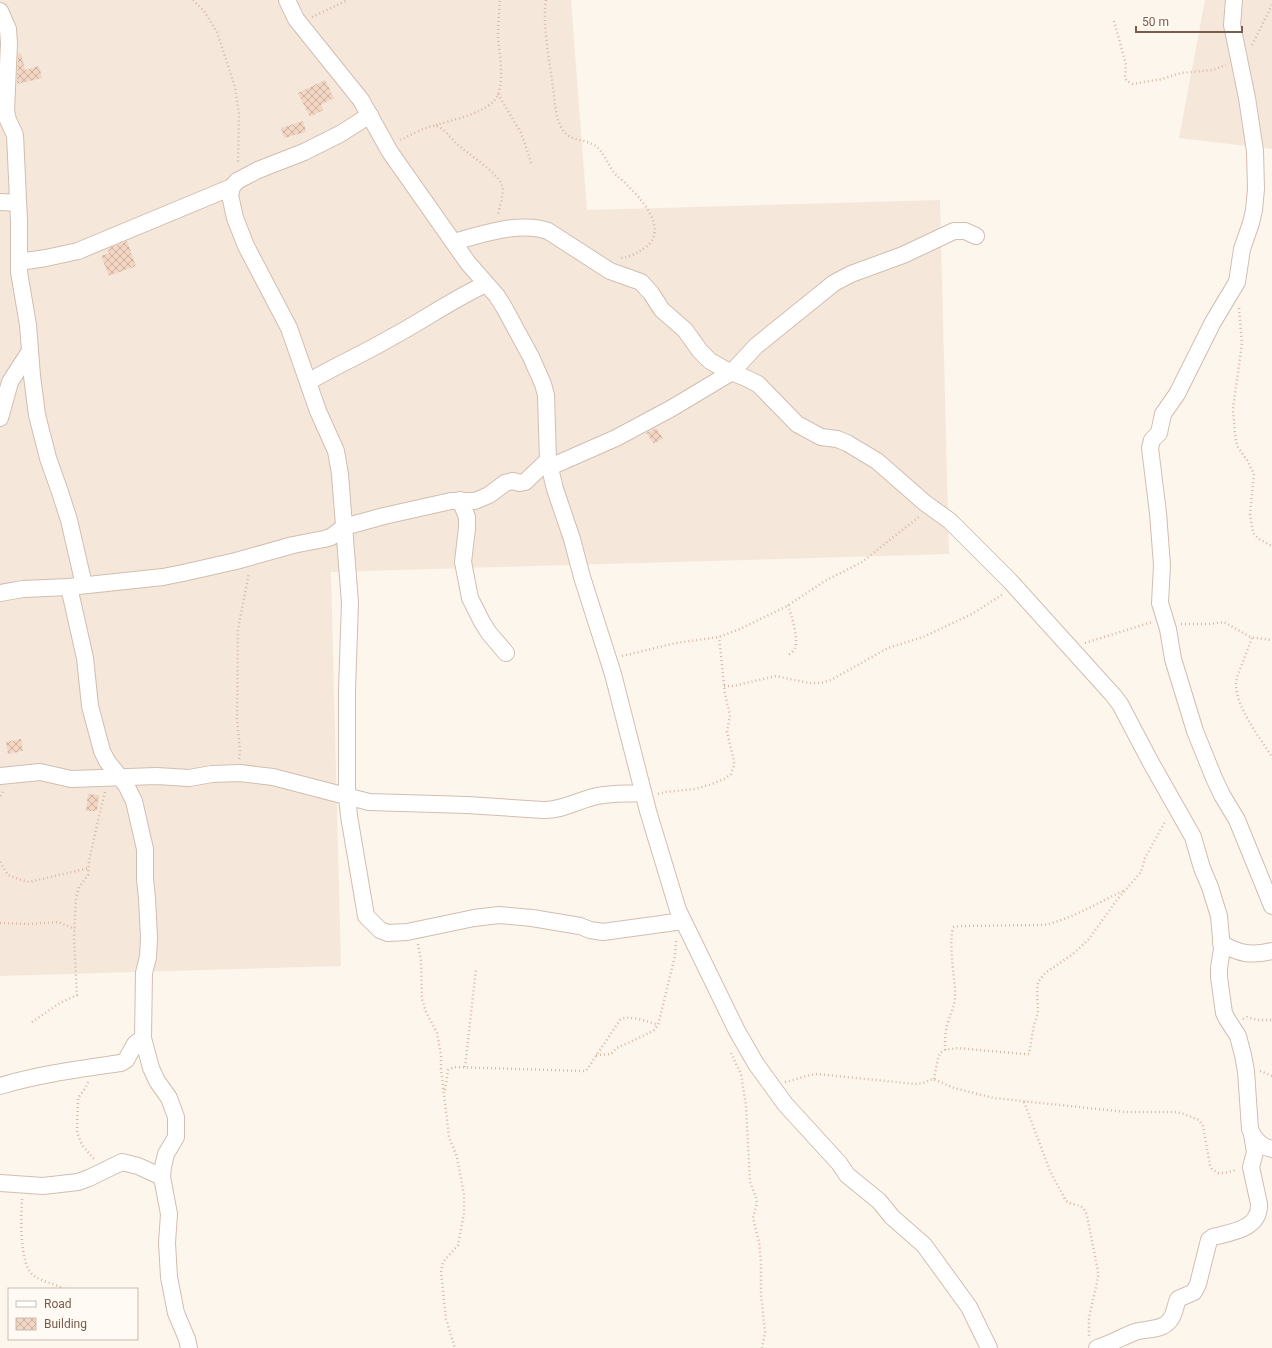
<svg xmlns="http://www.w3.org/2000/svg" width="1272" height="1348" viewBox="0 0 1272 1348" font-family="Roboto,sans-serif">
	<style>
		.residential { fill: #f5e8da }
		.building { fill: url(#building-cross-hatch) }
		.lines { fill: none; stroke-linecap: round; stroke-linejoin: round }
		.minor-casing { stroke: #d1beb0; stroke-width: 18 }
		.path { stroke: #d9b8a5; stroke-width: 2.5; stroke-dasharray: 1 3; stroke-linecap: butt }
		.minor { stroke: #fff; stroke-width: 16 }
	</style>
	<defs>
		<pattern id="building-cross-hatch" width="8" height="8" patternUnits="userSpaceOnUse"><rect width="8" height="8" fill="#f3d5c3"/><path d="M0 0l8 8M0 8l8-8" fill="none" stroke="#cab0a1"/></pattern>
	</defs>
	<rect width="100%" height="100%" fill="#fdf6ec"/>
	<g class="residential">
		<path d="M0,0H571L587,210L940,200L949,554L331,572L341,966L0,976Z"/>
		<path d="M1205,0H1272V149L1179,138Z"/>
	</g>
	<g class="building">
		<path d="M21,53L25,70L39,66L42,78L17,84L18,54Z"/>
		<path d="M325,80L334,98L321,105L323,110L310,117L298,93Z"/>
		<path d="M303,121L306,132L284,138L281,128Z"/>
		<path d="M127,241L136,266L109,276L101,256L109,253L107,249Z"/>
		<path d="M656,428L663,438L654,444L646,433Z"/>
		<path d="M21,739L23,751L8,754L6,742Z"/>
		<path d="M88,794L99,795L97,811H86Z"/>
	</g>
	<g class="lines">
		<g class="minor-casing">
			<g id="minor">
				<path d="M287,0L296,19L361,100L390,152L468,263L497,296L505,309L531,357L543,384L546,395L548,460L555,489L572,539L582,577L613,674L648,811L678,910L737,1031L756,1064L785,1104L839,1163L847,1175L879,1201L892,1217L924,1245L969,1307L989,1348"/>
				<path d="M1234,0L1232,25L1247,98L1255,151L1256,189L1254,210L1251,223L1242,249L1237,282L1213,322L1177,394L1163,414L1159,433L1152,440L1150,448L1158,513L1162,565L1160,603L1168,629L1173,659L1195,731L1214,778L1222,795L1237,820L1272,906"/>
				<path d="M0,11L8,29L9,43L6,111L8,120L15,135L19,221V272L28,325L32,376L37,415L48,458L60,492L69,520L84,585"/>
				<path d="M370,115L340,134L304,152L258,170L237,181L232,187L230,195L235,218L246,246L289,328L318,411L336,451L340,474L350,603L347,690V796L349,816L365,910L366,916L380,930L388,933L407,932L474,918L499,915L532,918L580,926L590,930L603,932L683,921"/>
				<path d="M0,202L18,203"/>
				<path d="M454,242C481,234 521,221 548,231L610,271L641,282L651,293L662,310L685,330L700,351L710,361L726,370L746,378L758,384L797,424L821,437L837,439L847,443L877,461L925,503L950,521L1010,581L1113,695L1120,704L1150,761L1193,837L1202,868L1210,887L1219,916L1222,949L1219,968V977L1224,1013L1227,1019L1238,1036L1243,1055L1246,1071L1250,1129C1254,1139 1261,1147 1272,1149"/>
				<path d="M19,262L46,258L78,251L232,187"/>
				<path d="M308,382C335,366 365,353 392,337C424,320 453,299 486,284"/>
				<path d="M0,418L10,382L30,351"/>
				<path d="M550,467L616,438L672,408L732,372L756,346L834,283L851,274L903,255L954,231H965L976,236"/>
				<path d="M460,500L467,517V528L463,562L470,598L482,622L489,633L506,653"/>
				<path d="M69,587L85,658L90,706L102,751L107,761L126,785L134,801L145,849V879L147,898L149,938L148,957L144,973L143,1038L151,1068L157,1081L169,1098L176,1117V1137L166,1154L163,1167L162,1177L169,1214L167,1243L169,1277L176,1313L187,1339L189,1348"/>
				<path d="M0,593L23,589L69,587L163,577L183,573L236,561L293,545L324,539L331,537L344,527L384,516L451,501H475L489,495L505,483L513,481L520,483L525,482L548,460"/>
				<path d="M0,776L40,772L71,779L157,776L189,778L212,774L240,773L273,777L369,802L467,805L543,810C561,811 579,800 597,796C612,793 628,794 643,793"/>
				<path d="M1221,943C1239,954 1251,956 1272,951"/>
				<path d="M0,1086C40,1074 80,1069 121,1063L126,1060L135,1044L143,1038"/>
				<path d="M0,1183L43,1186L78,1182L89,1178L122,1162L138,1166L162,1177"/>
				<path d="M1097,1348C1110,1344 1122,1337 1135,1332C1147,1328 1162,1331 1170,1320C1175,1314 1175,1306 1178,1299L1194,1292L1198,1284L1209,1240L1213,1237C1232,1232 1260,1229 1259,1204L1251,1167L1255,1152L1252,1134"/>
			</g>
		</g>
		<g class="path">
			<path d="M193,0L204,11L217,32L235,87L239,114L238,164"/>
			<path d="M546,0C542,24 550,63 553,88C555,101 555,115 561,127C568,142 583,138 594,145C604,151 608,166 616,175C619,178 624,181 627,185C641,198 668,229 647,246C638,253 631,257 620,258"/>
			<path d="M312,17L348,0"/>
			<path d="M1114,21L1126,65L1125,78L1127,81L1133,84L1162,79L1181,73L1213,70L1226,65"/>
			<path d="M1252,45L1272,5"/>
			<path d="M498,94L521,133L532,165"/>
			<path d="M436,125C453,120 480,114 493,102C507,88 499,55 498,37C498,25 499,12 500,0"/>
			<path d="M400,140C408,137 429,124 437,126C445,129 451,139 457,144C468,154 497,172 502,185C505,192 499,208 498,215"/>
			<path d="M1239,308L1242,343L1233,409L1235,434L1237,446L1247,460L1254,474L1250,514L1253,533L1259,539L1272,546"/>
			<path d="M788,605C791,614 799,639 795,648C794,651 791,653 788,655"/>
			<path d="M1181,624H1209L1224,622L1250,637L1272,640"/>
			<path d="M1252,638L1237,677C1231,702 1259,736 1272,757"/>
			<path d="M1085,643L1152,622"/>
			<path d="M622,656L676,643L719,637L740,629L787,606L825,581L862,562L920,516"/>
			<path d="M724,686H733L776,676L809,683H821L831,680L888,648L923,637L972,614L1003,594"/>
			<path d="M239,759L240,751L237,719L238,629L249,573"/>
			<path d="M658,794L666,792L695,789L712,784L724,779L731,774L734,766V761L727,732L730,715L725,694L719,637"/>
			<path d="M0,796L4,790"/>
			<path d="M0,862L8,875L18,879L29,882L89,868"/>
			<path d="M0,923L29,924L58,922L75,929"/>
			<path d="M418,944L421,961L422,999L426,1012L437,1033L441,1055V1069L449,1137L457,1157L464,1195V1213L458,1245L443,1262L441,1272L446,1319L455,1348"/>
			<path d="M1243,1019L1247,1017L1257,1020H1272"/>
			<path d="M32,1022L60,1003L77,995L74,939L76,898L79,887L88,875L89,861L99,816L105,792"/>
			<path d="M945,1050C945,1041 945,1031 948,1022C952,1009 956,1005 955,989C954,977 948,935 954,927L959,926L1044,925C1072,919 1097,903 1123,891"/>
			<path d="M731,1053L741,1074L746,1106L750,1182L756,1197L757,1203L753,1218L759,1242L761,1262V1293L765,1332L762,1348"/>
			<path d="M596,1055L611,1054L617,1048L647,1034L654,1030L658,1025L675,956L676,940"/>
			<path d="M465,1067L476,969"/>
			<path d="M1260,1071L1272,1076"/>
			<path d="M934,1079L938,1058L940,1053L945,1050L958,1048L1023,1054H1029L1034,1025L1038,1013L1037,991L1038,982L1045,973L1073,954L1089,939L1116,901L1141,872L1145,858L1166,820"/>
			<path d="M88,1082L86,1087L78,1098L77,1132L82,1145L95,1160"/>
			<path d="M785,1082C796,1080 806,1075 817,1074L915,1084L923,1083L933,1079L954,1088L994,1098L1126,1112H1176L1184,1114L1199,1120L1203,1126L1210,1165L1212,1169L1218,1173H1225L1236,1170"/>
			<path d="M445,1090L448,1070L454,1067L584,1071H586L620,1020C628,1014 649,1022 658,1025"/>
			<path d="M1024,1102L1050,1171L1066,1201C1077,1208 1082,1201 1087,1216L1098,1271V1278L1089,1317V1337"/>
			<path d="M22,1199C21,1216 19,1264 33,1275C42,1282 54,1283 64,1289"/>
		</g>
		<use href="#minor" class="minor"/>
	</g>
	<rect x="8" y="1288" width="130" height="52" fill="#fffaf3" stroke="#cabbb1"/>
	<rect x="16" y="1301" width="20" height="6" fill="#ffffff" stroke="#cabbb1"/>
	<text x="44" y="1308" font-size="12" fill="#7a5c4d">Road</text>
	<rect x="16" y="1318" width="20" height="12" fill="url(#building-cross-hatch)" stroke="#cabbb1"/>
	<text x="44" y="1328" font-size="12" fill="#7a5c4d">Building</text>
	<path d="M1136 26v6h106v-6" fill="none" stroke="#7a5c4d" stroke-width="2"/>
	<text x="1142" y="26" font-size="12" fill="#7a5c4d" stroke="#fffaf3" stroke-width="3" paint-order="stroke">50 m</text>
</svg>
